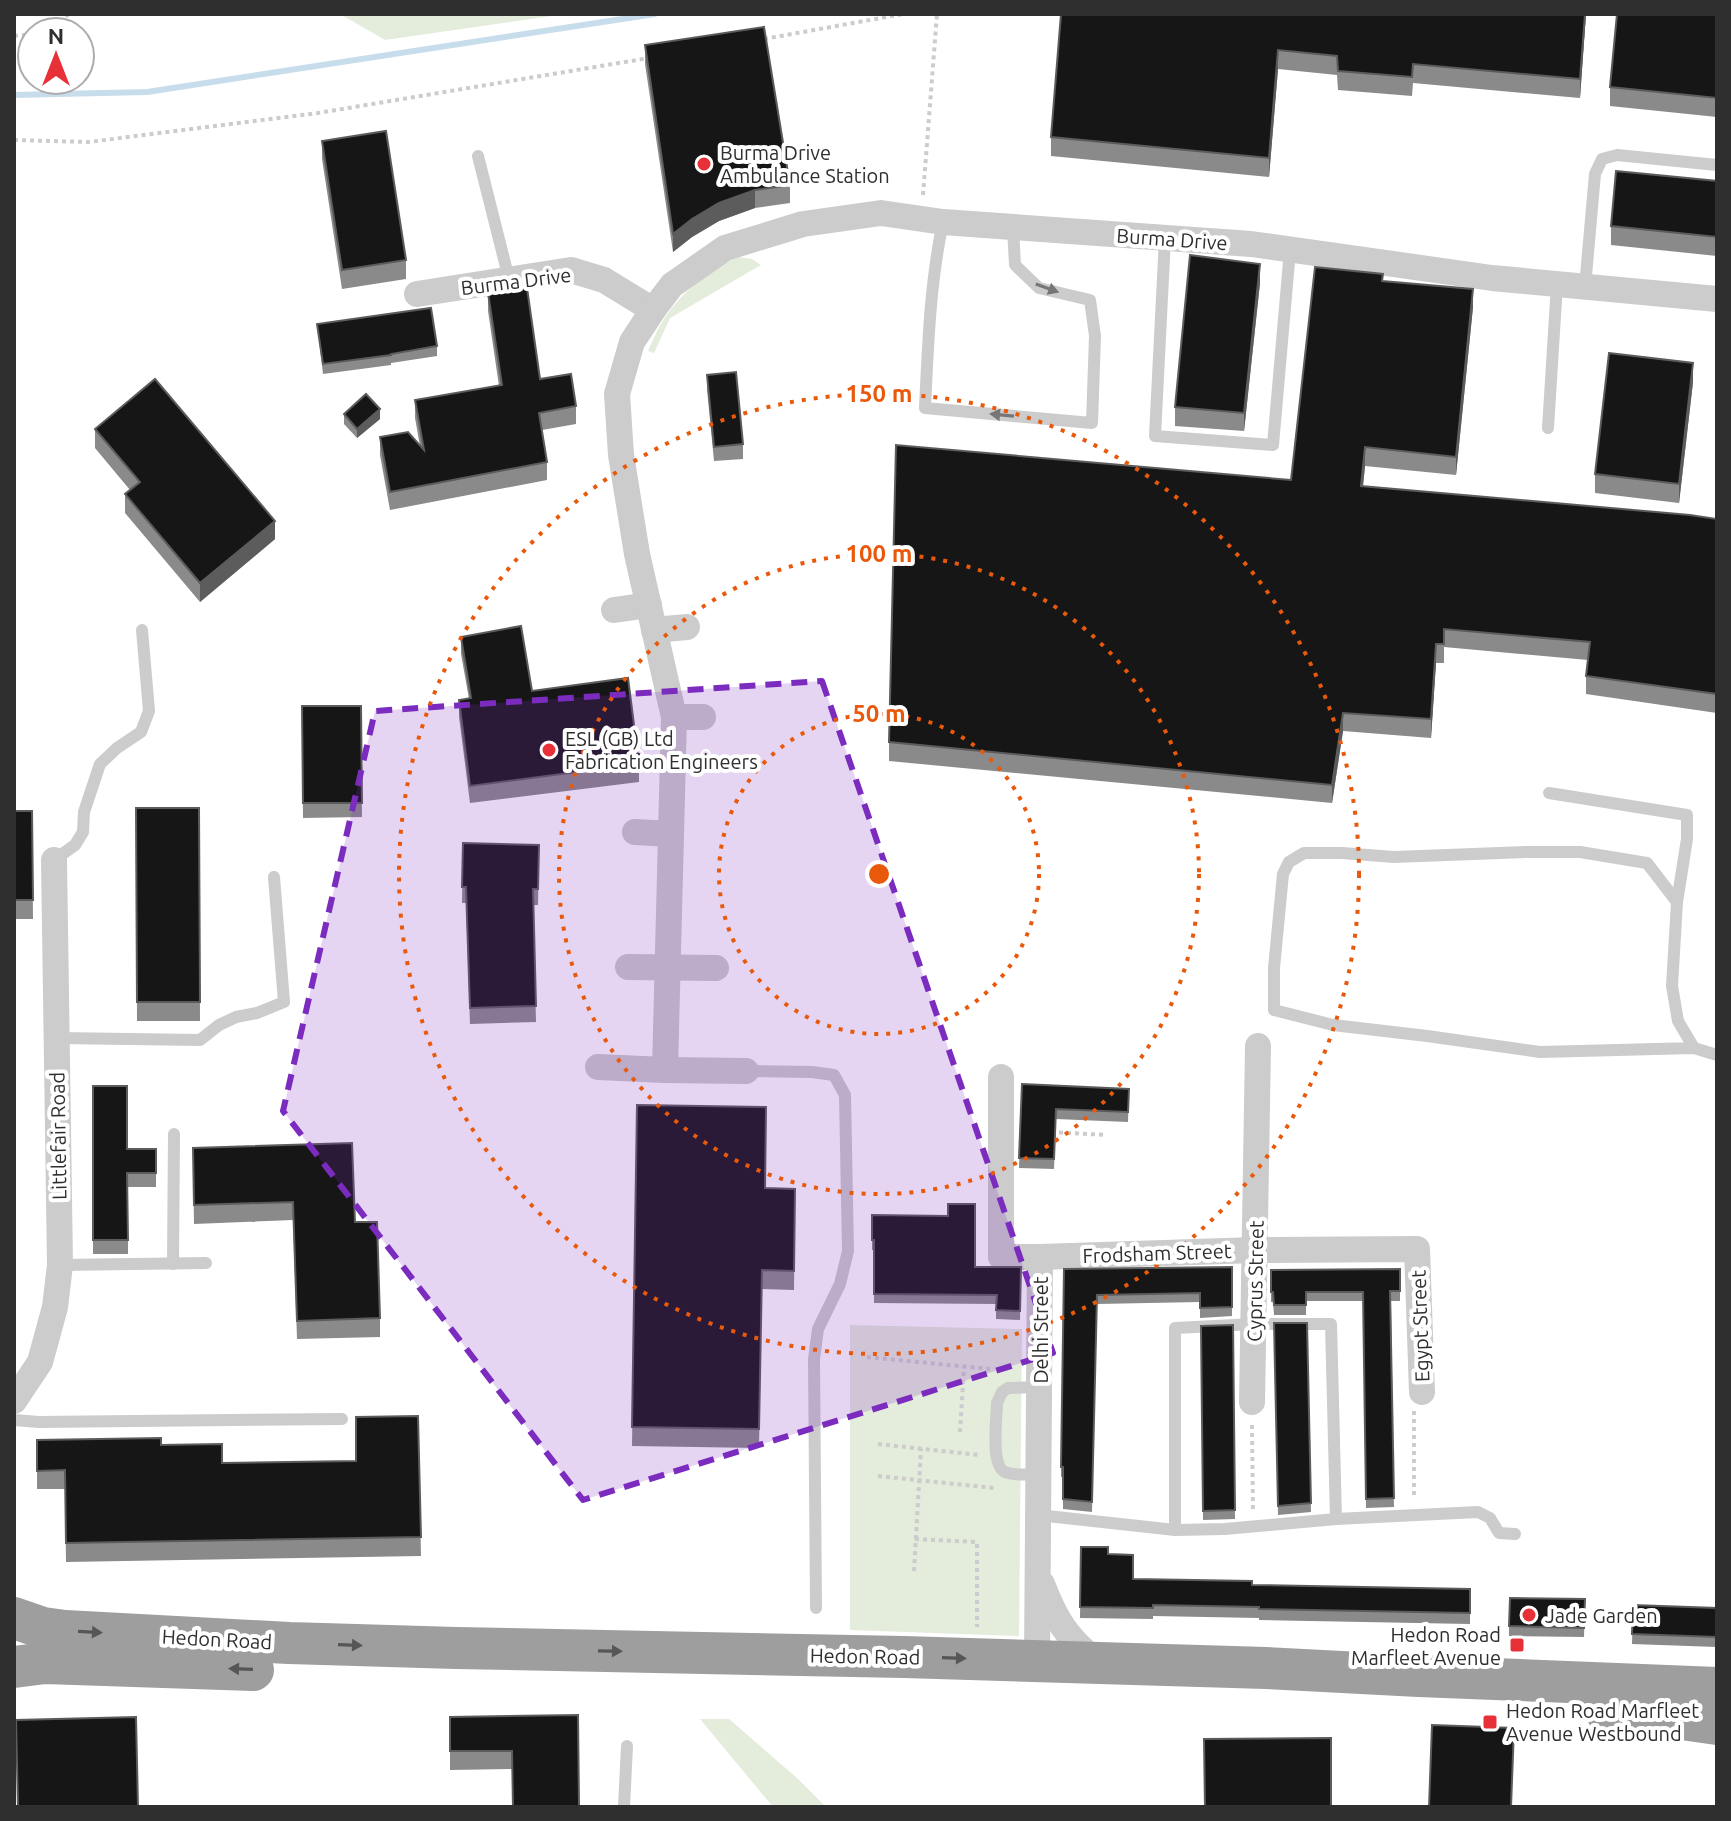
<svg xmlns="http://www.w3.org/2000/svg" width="1731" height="1821" viewBox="0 0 1731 1821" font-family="Ubuntu,sans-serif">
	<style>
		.green { fill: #e4ecdc }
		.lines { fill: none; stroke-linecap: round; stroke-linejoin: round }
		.stream { stroke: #c8ddec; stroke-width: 6 }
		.path { stroke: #ccc; stroke-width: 4; stroke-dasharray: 4 4; stroke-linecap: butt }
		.service { stroke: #ccc; stroke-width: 12 }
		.minor { stroke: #ccc; stroke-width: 26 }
		.trunk { stroke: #9e9e9e; stroke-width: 42 }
		.wall { fill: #8a8a8a }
		.shaded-wall { fill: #5c5c5c }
		.building { fill: #161616; stroke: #5c5c5c; stroke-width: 2 }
		.oneway { fill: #767676 }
		.oneway2 { fill: #565656 }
		.marked { fill: #7b2cbf; fill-opacity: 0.2; stroke: #7b2cbf; stroke-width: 6; stroke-dasharray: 16 10; stroke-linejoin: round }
		.ring { fill: none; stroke: #e8590c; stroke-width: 4; stroke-dasharray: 4 8 }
		.poi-dot { fill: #e73037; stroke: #fff; stroke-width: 3 }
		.labels { text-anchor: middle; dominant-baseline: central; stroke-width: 8; stroke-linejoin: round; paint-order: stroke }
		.poi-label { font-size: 20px; fill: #2f2f2f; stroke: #fff; text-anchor: start }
		.street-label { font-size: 20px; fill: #2f2f2f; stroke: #fff }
		.centre { fill: #e8590c; stroke: #fff; stroke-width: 4 }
		.ring-label { font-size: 24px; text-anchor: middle; font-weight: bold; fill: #e8590c; stroke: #fff; stroke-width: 8; stroke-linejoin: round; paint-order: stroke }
	</style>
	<rect width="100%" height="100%" fill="#fff"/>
	<g class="green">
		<path d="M340,14H566L385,40Z"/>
		<path d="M738,257L752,259L761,265L670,318L654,353L648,351C654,338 660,323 669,312C686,289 712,268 738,257Z"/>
		<path d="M850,1325L1022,1329L1019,1636L850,1630Z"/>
		<path d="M700,1719H729L797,1778L826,1807H773Z"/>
	</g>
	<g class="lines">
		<path class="stream" d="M14,95L147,92L655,14"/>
		<g class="path">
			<path d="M47,32L69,14"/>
			<path d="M14,36L32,34"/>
			<path d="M764,39L903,14"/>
			<path d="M14,140L89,142L318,113L649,58"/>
			<path d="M923,195L937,14"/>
			<path d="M1051,1132L1107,1135"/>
			<path d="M867,1357L990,1369"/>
			<path d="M1414,1411V1496"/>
			<path d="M1252,1425L1253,1512"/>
			<path d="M960,1432L964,1367"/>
			<path d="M878,1444L979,1455"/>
			<path d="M878,1476L994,1488"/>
			<path d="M915,1539L977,1542V1627"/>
			<path d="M914,1571L921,1449"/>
		</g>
		<g class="service">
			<path d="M478,156L509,279"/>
			<path d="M943,222C930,283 928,345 925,408L1092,423L1095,336L1090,300L1039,288L1015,265L1013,228"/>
			<path d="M1165,238L1155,436L1273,445L1290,250"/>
			<path d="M1585,287L1595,174L1602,159L1617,155L1717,165"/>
			<path d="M1548,428L1557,284"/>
			<path d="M1549,793L1687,815V839L1677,902"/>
			<path d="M54,860L75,845L83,832L84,812L100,764L117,748L141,732L149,711L142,630"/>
			<path d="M57,1038L200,1040L219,1025L236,1017L257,1013L284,1002L274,877"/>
			<path d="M1694,1048L1540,1052L1427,1036L1333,1025L1274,1010V968L1283,874L1289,862L1304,853H1342L1394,857L1526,852H1580L1647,863L1677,902L1672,986L1678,1021L1694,1048L1717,1055"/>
			<path d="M746,1071L812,1072L834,1075L845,1095L848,1251L840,1284L818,1329L814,1359L816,1608"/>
			<path d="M173,1264L174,1134"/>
			<path d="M60,1265L206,1263"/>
			<path d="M14,1420L39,1422L342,1419"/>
			<path d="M1038,1474C1029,1474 1014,1476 1005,1472C990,1465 997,1418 997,1403L1002,1392L1008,1388L1039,1387"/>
			<path d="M1038,1515L1175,1530L1225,1529L1336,1519L1478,1512L1490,1518L1499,1533L1515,1534"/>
			<path d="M1175,1530V1328L1254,1324H1331L1336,1519"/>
			<path d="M624,1807L627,1746"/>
		</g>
		<g class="minor">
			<path d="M417,294L571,270L604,280L653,310"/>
			<path d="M614,610L649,605"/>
			<path d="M654,630L687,627"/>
			<path d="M674,717H703"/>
			<path d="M635,832L671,834"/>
			<path d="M628,967L716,968"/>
			<path d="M598,1067L665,1070L674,717L637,554L621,455L617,394L632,342L653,310L672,285L725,248L803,224L881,213L943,222L1251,244L1492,278L1717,299"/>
			<path d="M665,1070L746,1071"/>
			<path d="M1001,1077V1257H1040L1037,1660"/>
			<path d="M1040,1257L1256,1250L1417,1249L1422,1392"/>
			<path d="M14,1401L40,1362L55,1307L60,1265L54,860"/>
			<path d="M1252,1402L1258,1046"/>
			<path d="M1042,1584C1056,1620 1066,1637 1097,1662"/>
		</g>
		<g class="trunk">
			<path d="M14,1618L43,1628L65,1631L289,1643L456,1648L904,1657L1266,1668L1419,1676L1717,1688"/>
			<path d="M14,1667L45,1663L253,1670"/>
			<path d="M1607,1713L1654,1715L1717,1724"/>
		</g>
	</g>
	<g class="wall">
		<path d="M1061,14H1586L1580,98L1413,83L1412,96L1338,90L1337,75L1278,69L1269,177L1051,156V137Z"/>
		<path d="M1717,14V117L1610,106V87Z"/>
		<path d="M645,45L790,185V203L755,208L719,221L692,237L673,252L645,64Z"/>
		<path d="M322,141L406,260V279L342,289L322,159Z"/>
		<path d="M1717,181V256L1611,245V226Z"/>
		<path d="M1383,281L1473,307L1456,475L1365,466L1363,486L1717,519V713L1586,694V676L1588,660L1444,647V663H1436L1431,738L1343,731L1332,803L889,761V742L1291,480Z"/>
		<path d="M1260,283L1244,431L1175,426V407Z"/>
		<path d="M488,293L540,379L576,406V424L542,430L547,462V480L390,510L380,455V437L420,446L415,418V400L499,386L488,311Z"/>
		<path d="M317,324L437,346V356L391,363V365L323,374Z"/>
		<path d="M707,375L743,444V459L714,461L707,389Z"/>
		<path d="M1693,382L1679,503L1595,493V474Z"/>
		<path d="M344,414L380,419L357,438L344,424Z"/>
		<path d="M95,429L275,539L200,602L125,513V494L130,490L95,448Z"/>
		<path d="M461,637L532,691L639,764V782L470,803L459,717V700L469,699L461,654Z"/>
		<path d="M302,706H361L362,817L303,818Z"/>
		<path d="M136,808H199L200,1021H137Z"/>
		<path d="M14,811H32L33,919H14Z"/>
		<path d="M463,843L539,845L538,905H533L536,1022L470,1024L466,903H462Z"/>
		<path d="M1022,1084L1129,1089L1128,1122L1056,1119L1054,1169L1019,1168Z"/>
		<path d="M93,1086L127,1149H156V1187H128V1254H93Z"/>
		<path d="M637,1105L765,1188L795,1189L794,1290L762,1289L759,1448L632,1446Z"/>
		<path d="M193,1166L355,1222L380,1318V1337L297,1339L293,1220L194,1224Z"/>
		<path d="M872,1215L975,1267H1021L1020,1320L996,1319V1304L874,1303V1250H872Z"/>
		<path d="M1232,1267V1316L1200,1318V1302L1097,1304L1092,1512L1063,1509V1477H1061V1467L1064,1269Z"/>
		<path d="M1400,1269V1301H1391L1394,1507L1366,1508L1363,1301H1306V1315H1274L1273,1302H1271V1270Z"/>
		<path d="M1274,1323H1307L1311,1512L1278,1515Z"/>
		<path d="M1233,1325L1235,1519L1203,1520L1201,1326Z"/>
		<path d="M418,1416L421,1556L66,1562L65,1489H37V1440L161,1445L222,1463L356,1461Z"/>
		<path d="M1081,1547L1108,1554L1133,1579L1252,1585L1470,1589V1624L1259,1620V1618L1153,1616V1619L1080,1618Z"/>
		<path d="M1585,1599L1584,1637L1509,1636V1626Z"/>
		<path d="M1633,1605L1717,1608V1647L1632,1644Z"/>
		<path d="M578,1715L512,1769L450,1770V1717Z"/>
	</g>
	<g class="shaded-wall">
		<path d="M1585,14H1586L1580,98V79Z"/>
		<path d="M1278,50V69L1269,177V158Z"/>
		<path d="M755,190V208L719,221L692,237L673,252V234L692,219L719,203Z"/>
		<path d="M1260,264V283L1244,431V413Z"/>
		<path d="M1473,289V307L1456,475V457Z"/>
		<path d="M1693,363V382L1679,503V484Z"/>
		<path d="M380,409V419L357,438V429Z"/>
		<path d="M1365,447V466L1361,505V486Z"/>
		<path d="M275,521V539L200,602V583Z"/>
		<path d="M1436,644V663L1431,738V719Z"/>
		<path d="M1343,713V731L1332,803V785Z"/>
	</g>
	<g class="building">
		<path d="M1061,14H1585L1580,79L1413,64L1412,77L1338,71L1337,56L1278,50L1269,158L1051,137Z"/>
		<path d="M1617,14H1717V98L1610,87Z"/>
		<path d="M764,27L790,185L755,190L719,203L692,219L673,234L645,45Z"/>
		<path d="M386,131L406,260L342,270L322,141Z"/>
		<path d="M1616,171L1717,181V237L1611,226Z"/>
		<path d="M1190,255L1260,264L1244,413L1175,407Z"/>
		<path d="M1315,267L1383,274L1382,281L1473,289L1456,457L1365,447L1361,486L1690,515L1717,519V694L1586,676L1590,642L1444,629V644H1436L1431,719L1343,713L1332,785L889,742L896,445L1291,480Z"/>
		<path d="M527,288L540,379L571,374L576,406L539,413L547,462L390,492L380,437L408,432L424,450L415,400L502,385L488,293Z"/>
		<path d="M431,308L437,346L391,354V355L323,364L317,324Z"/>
		<path d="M1609,353L1693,363L1679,484L1595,474Z"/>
		<path d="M736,372L743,444L714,447L707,375Z"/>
		<path d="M155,379L275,521L200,583L125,494L140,482L95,429Z"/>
		<path d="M366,394L380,409L357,429L344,414Z"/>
		<path d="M521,626L532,691L628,678L639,764L470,786L459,700L471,698L461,637Z"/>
		<path d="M302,706H361L362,803H303Z"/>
		<path d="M136,808H199L200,1002H137Z"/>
		<path d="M14,811H32L33,900H14Z"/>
		<path d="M463,843L539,845L538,889H533L536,1006L470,1008L466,887H462Z"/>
		<path d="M1022,1084L1129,1089L1128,1112L1056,1109L1054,1159L1019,1158Z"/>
		<path d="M93,1086H127V1149H156V1173H127L128,1240H93Z"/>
		<path d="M637,1105L766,1107L765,1188L795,1189L794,1271L762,1270L759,1429L632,1427Z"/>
		<path d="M352,1143L355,1222H377L380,1318L297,1321L293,1202L194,1205L193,1148Z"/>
		<path d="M948,1204H975V1267H1021L1020,1311L996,1310L997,1295L874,1294V1240H872V1215L948,1216Z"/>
		<path d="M1232,1267V1307L1200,1308V1293L1097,1295L1092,1502L1063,1499V1467H1061L1064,1269Z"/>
		<path d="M1400,1269V1291H1390L1394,1498L1366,1499L1363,1292H1306V1305H1274L1273,1292H1271V1270Z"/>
		<path d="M1274,1323H1307L1311,1503L1278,1506Z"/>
		<path d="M1233,1325L1235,1510L1203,1511L1201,1326Z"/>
		<path d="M418,1416L421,1537L66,1543L65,1470L37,1471V1440L161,1438V1445L222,1444V1463L356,1461V1417Z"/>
		<path d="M1081,1547H1108V1554L1133,1555V1579L1252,1581V1585L1470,1589V1613L1259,1609V1607L1153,1605V1608L1080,1607Z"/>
		<path d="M1510,1598L1585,1599L1584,1628L1509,1626Z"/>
		<path d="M1633,1605L1717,1608V1637L1632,1634Z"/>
		<path d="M578,1715L579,1807H513L512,1751H450V1717Z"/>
		<path d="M136,1717L138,1807H18L16,1720Z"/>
		<path d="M1432,1725L1514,1728L1511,1807H1429Z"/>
		<path d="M1331,1738V1807H1205L1204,1739Z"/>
	</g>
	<defs><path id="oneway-solid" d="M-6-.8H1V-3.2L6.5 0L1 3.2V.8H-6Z" transform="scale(2)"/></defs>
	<g class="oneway">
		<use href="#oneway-solid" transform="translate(1047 288) rotate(20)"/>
		<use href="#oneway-solid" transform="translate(1002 415) rotate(-175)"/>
	</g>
	<g class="oneway2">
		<use href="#oneway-solid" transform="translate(90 1632) rotate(3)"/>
		<use href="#oneway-solid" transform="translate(350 1645) rotate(2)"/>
		<use href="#oneway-solid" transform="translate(610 1651) rotate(1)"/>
		<use href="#oneway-solid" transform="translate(954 1658) rotate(2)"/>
		<use href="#oneway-solid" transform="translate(241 1669) rotate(-178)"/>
	</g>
	<path class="marked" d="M822,681L1053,1353L583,1500L283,1111L375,711Z"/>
	<g class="ring">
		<circle cx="879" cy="874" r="160"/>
		<circle cx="879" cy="874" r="320"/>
		<circle cx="879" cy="874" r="480"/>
	</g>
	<g class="poi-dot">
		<circle cx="704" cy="164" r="8"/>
		<circle cx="549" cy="750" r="8"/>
		<circle cx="1529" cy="1615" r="8"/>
		<rect x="1509" y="1637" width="16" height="16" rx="4"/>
		<rect x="1482" y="1714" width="16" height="16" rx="4"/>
	</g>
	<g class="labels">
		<g class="poi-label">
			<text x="720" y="152">Burma Drive<tspan x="720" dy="23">Ambulance Station</tspan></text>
			<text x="565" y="738">ESL (GB) Ltd<tspan x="565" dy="23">Fabrication Engineers</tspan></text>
			<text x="1545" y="1615">Jade Garden</text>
			<text x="1501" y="1634" text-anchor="end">Hedon Road<tspan x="1501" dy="23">Marfleet Avenue</tspan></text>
			<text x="1506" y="1710">Hedon Road Marfleet<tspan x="1506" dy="23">Avenue Westbound</tspan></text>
		</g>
		<g class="street-label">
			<text transform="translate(1172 239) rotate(4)">Burma Drive</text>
			<text transform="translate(516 281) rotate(-7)">Burma Drive</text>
			<text transform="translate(58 1136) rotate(-91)">Littlefair Road</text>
			<text transform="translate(1157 1253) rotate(-2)">Frodsham Street</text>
			<text transform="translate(1255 1281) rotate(-89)">Cyprus Street</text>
			<text transform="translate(1420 1326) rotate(-92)">Egypt Street</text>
			<text transform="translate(1040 1330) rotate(-90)">Delhi Street</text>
			<text transform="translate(217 1639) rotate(3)">Hedon Road</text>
			<text transform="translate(865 1656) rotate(1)">Hedon Road</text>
		</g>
	</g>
	<circle cx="879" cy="874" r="12" class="centre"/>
	<g class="ring-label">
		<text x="879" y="402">150 m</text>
		<text x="879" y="562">100 m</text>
		<text x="879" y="722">50 m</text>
	</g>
	<rect width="1731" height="1821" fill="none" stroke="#2f2f2f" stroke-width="32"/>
	<g transform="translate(56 56)"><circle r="38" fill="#ffffff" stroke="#acacac" stroke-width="2"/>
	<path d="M0-6L14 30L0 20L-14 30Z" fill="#e73037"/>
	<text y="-12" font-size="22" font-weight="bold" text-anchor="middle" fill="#2f2f2f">N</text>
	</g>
</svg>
